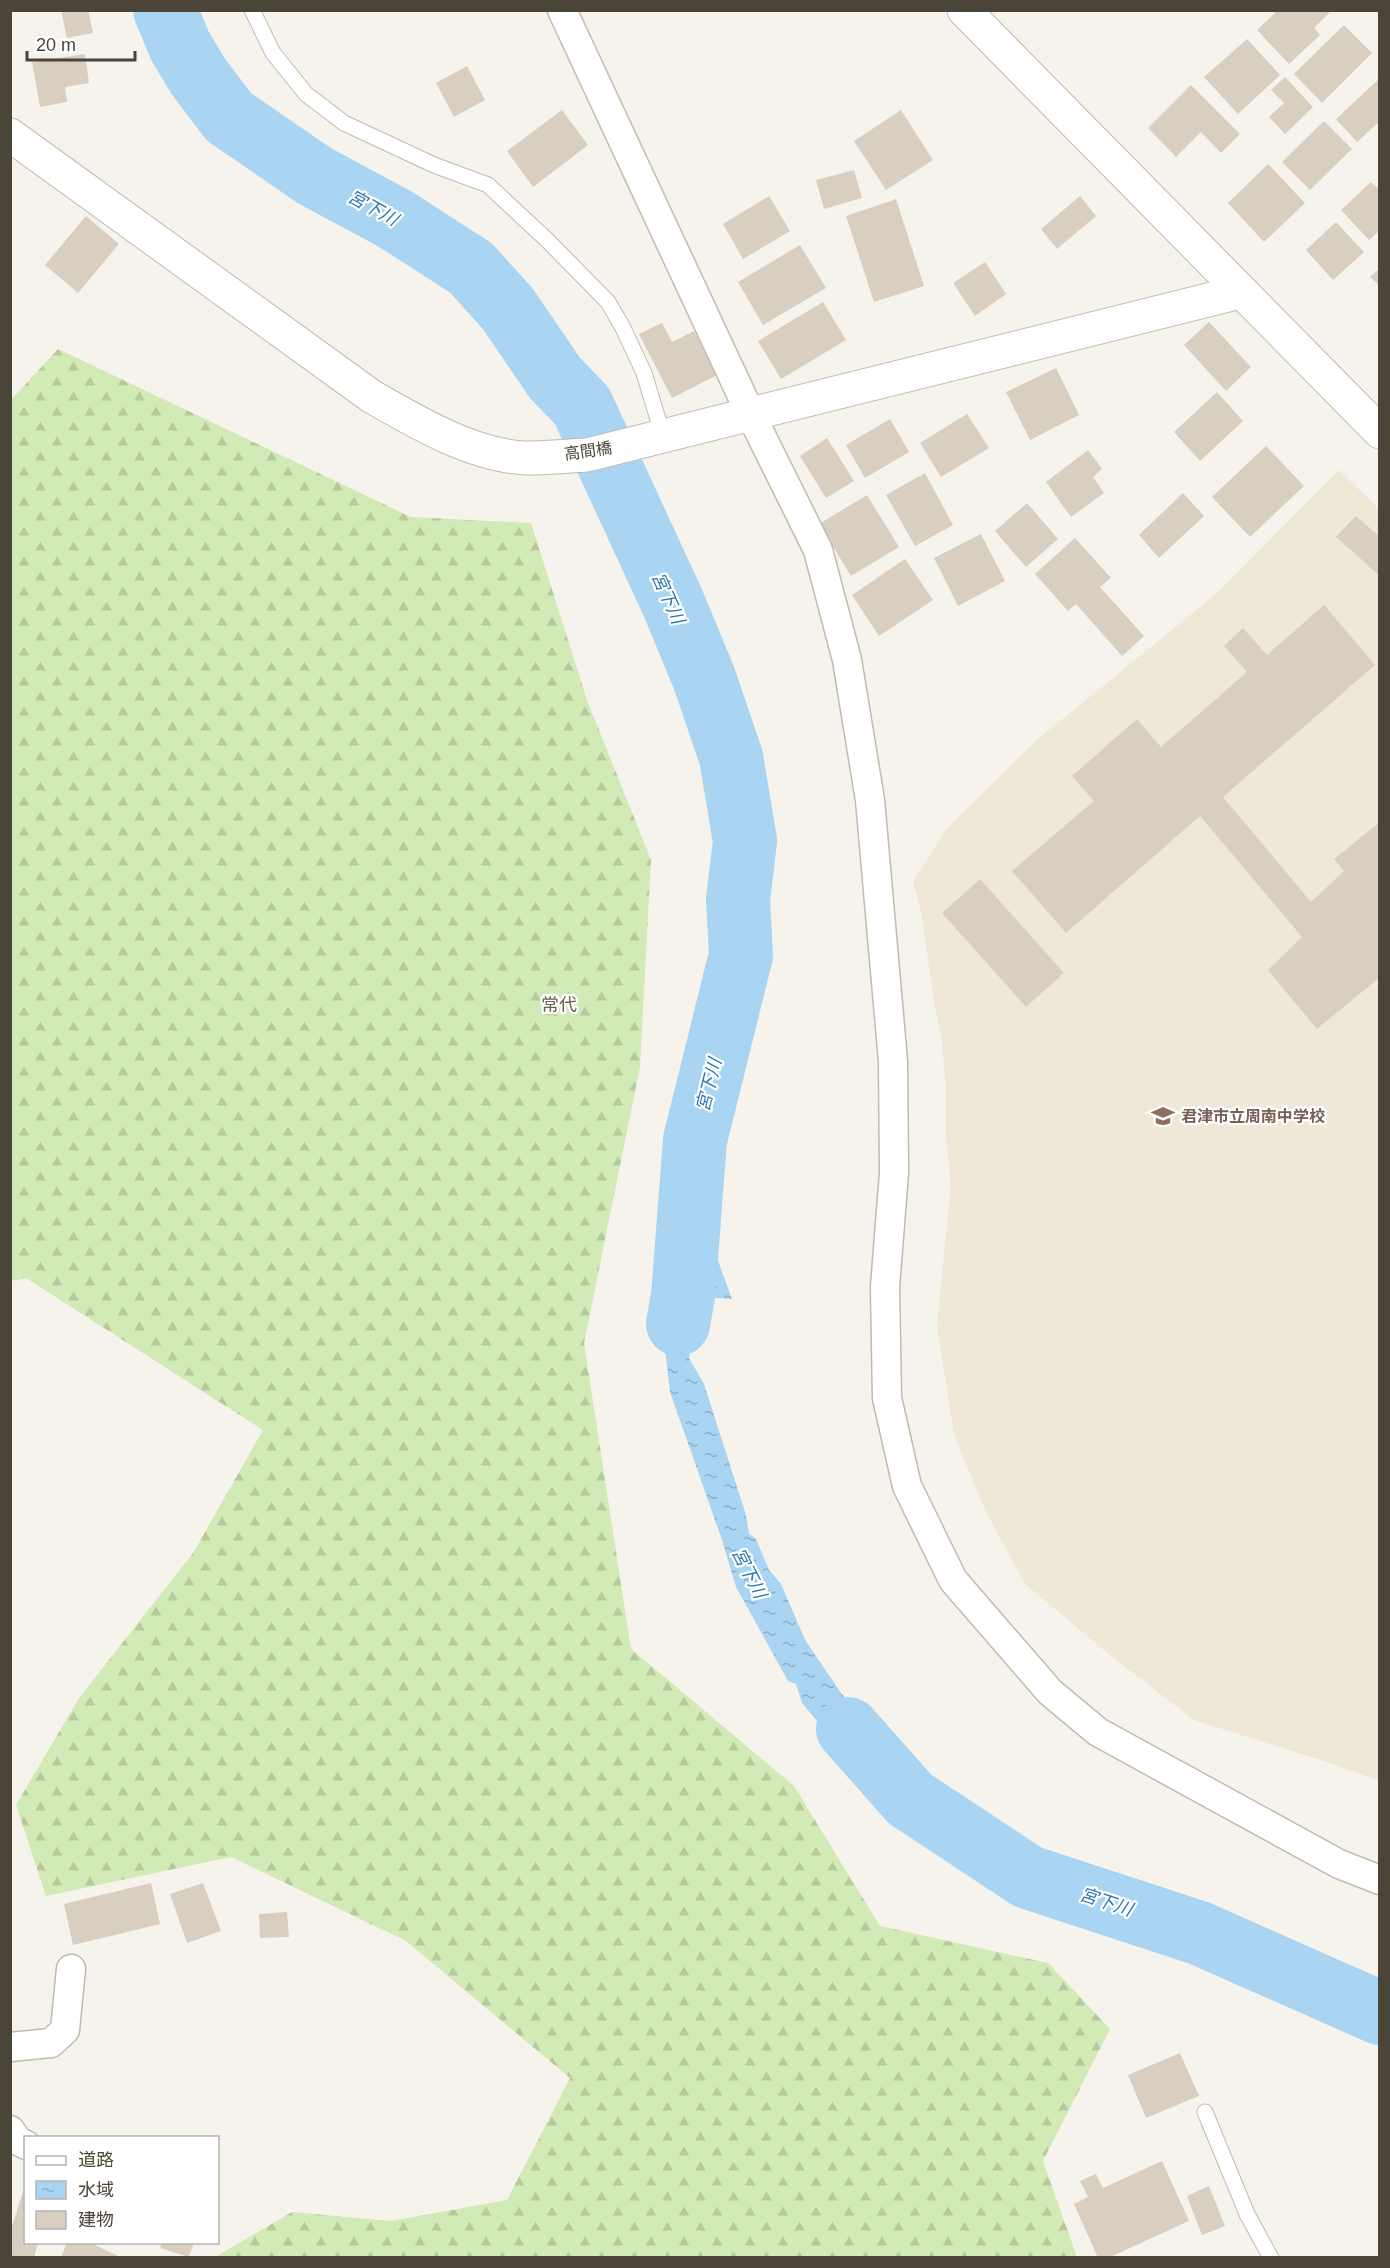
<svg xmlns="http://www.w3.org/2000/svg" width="1390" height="2268" viewBox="0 0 1390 2268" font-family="Helvetica,'Noto Sans JP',sans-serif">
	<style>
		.education { fill: #efe8d6 }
		.forest { fill: url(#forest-firs) }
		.water { fill: url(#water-ripples) }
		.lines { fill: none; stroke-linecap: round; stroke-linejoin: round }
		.river { stroke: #a9d4f2; stroke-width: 64 }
		.building { fill: #d8cfc1 }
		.service-casing { stroke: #c2bbae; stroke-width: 17 }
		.minor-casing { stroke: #c2bbae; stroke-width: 31 }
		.tertiary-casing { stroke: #c2bbae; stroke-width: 35 }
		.service { stroke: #fff; stroke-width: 15 }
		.minor { stroke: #fff; stroke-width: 28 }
		.tertiary { stroke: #fff; stroke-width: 33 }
		.labels { text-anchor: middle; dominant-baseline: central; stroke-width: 4.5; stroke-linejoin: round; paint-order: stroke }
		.street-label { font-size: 16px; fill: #4b4439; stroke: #fff }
		.education-label { font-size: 16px; font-weight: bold; fill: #785e54; stroke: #fff; text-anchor: start }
		.water-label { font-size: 18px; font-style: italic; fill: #2e7ab2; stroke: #fff }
		.neighbourhood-label { font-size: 18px; fill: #6e6250; stroke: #fff }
	</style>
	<defs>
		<pattern id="forest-firs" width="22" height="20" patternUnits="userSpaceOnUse" patternTransform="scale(1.5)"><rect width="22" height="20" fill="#d2eab5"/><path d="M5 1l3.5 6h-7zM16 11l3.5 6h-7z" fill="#b6ca9c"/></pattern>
		<pattern id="water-ripples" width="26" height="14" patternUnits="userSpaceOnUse" patternTransform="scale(1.5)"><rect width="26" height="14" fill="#a9d4f2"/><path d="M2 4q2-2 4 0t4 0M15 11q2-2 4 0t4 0" fill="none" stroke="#8caec5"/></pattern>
	</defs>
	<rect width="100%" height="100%" fill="#f6f3ec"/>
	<path class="education" d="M1339,470L1379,509V1781L1333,1764L1194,1720L1111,1656L1025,1584L986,1512L954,1435L937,1326L951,1185L946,1140V1091L942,1043L933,995L921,912L913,882L947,828L1038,739L1217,593Z"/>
	<path class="forest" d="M58,349L411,517L531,523L587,700L651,860L640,1067L584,1343L631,1649L794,1786L880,1926L1048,1963L1110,2029L1043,2161L1077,2257H215L292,2212L391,2221L507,2200L570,2078L406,1941L231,1857L46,1896L16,1805L79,1698L193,1553L263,1430L26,1278L11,1281L10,401Z"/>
	<g class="water">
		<path d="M435,227L481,261L515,297L528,316L554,374L564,380L571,379L583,395L593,414L555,416L529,366L499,320L436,261L432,246L420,240L427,232Z"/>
		<path d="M671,1232L709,1236L732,1299L701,1297L696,1313L689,1358L704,1384L746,1515L749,1534L756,1539L769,1570L781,1584L805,1640L839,1690L914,1789L892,1811L802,1703L796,1684L788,1681L736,1587L722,1540L670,1392L665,1348L669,1325L668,1295L660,1291L664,1267L659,1257Z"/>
	</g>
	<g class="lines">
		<g class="river">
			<path d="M165,10L180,46L198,76L229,117L315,176L395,219L471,268L508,309L555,378L582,406L673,603L704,678L731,757L745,841L738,900L741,955L695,1140L683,1296L678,1324"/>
			<path d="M848,1729L910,1799L1028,1877L1199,1933L1380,2013"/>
		</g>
	</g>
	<g class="building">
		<path d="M61,10H88L93,33L67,38Z"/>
		<path d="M1278,10H1332L1314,28L1320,35L1289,64L1257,30Z"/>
		<path d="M1344,25L1372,53L1322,103L1294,74Z"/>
		<path d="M1247,39L1280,75L1238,114L1204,77Z"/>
		<path d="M85,54L89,83L65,87L67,102L40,107L32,62Z"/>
		<path d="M467,66L485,100L454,117L436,83Z"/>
		<path d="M1285,77L1313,107L1285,134L1269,117L1284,103L1271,90Z"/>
		<path d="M1380,78V121L1357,142L1336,119Z"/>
		<path d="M1191,85L1240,134L1221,153L1201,132L1176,157L1148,128Z"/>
		<path d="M562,110L588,145L533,187L507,151Z"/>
		<path d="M901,110L933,160L886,190L854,141Z"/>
		<path d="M1324,121L1352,149L1310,190L1282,162Z"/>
		<path d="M1268,164L1305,203L1264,242L1228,203Z"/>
		<path d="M854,170L862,198L824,209L816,180Z"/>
		<path d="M1371,182L1380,190V230L1369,240L1341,210Z"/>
		<path d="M769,196L790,231L743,259L723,224Z"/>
		<path d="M1080,196L1096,216L1057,249L1041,229Z"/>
		<path d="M896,199L924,286L874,302L846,216Z"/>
		<path d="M86,216L119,244L78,293L45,265Z"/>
		<path d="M1336,222L1364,252L1333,280L1306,250Z"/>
		<path d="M800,245L826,288L763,325L738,282Z"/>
		<path d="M985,262L1006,294L975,316L953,283Z"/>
		<path d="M1380,268V286L1370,277Z"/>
		<path d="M823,302L846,340L781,379L758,341Z"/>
		<path d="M1209,322L1251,367L1226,391L1184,345Z"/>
		<path d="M662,323L672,342L694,331L717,375L672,398L639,334Z"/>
		<path d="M1056,368L1079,415L1030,440L1006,392Z"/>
		<path d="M1217,392L1243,421L1200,461L1174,432Z"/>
		<path d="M967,414L989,448L941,477L920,443Z"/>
		<path d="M890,419L909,452L865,478L846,445Z"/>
		<path d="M827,438L854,481L826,498L800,456Z"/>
		<path d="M1266,446L1304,486L1250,537L1212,497Z"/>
		<path d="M1088,450L1102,469L1093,477L1104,493L1071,517L1046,482Z"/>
		<path d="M925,473L953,525L915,546L886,495Z"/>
		<path d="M1183,493L1204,516L1159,558L1139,535Z"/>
		<path d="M867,495L899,547L851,576L819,524Z"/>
		<path d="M1027,503L1058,539L1026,567L995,531Z"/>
		<path d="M1356,516L1380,537V576L1336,537Z"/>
		<path d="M981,534L1005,581L958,606L934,558Z"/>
		<path d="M1075,538L1111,578L1100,587L1144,636L1122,656L1076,604L1068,611L1035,574Z"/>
		<path d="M905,559L933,600L879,636L852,595Z"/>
		<path d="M1324,605L1375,665L1223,797L1311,902L1344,871L1334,859L1380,822V977L1317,1029L1268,970L1302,937L1200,816L1066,933L1012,871L1094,801L1072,776L1137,719L1161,747L1247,672L1224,646L1243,628L1267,655Z"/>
		<path d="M980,879L1064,973L1026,1007L942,913Z"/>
		<path d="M151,1883L160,1924L73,1945L64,1904Z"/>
		<path d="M203,1883L221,1931L187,1943L170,1894Z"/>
		<path d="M287,1912L289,1937L260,1938L259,1914Z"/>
		<path d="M1180,2053L1199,2096L1146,2118L1128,2075Z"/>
		<path d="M1162,2161L1189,2221L1108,2258H1098L1074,2204L1088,2197L1080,2181L1096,2174L1103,2188Z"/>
		<path d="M26,2182V2242H38L34,2258H10V2232Z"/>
		<path d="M1209,2186L1225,2226L1202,2235L1187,2196Z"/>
		<path d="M67,2242H89L122,2258H61Z"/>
		<path d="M162,2242H194L189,2257L160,2248Z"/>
	</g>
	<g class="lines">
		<g class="service-casing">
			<g id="service">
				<path d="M252,10L273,53L306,94L344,123L434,165L488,185L547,240L608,302L623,328L644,373L663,436"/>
				<path d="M1205,2112L1247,2214L1271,2258"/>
			</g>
		</g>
		<g class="minor-casing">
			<g id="minor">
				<path d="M562,10L750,413L818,550L847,660L870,800L893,1061L894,1173L885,1287L887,1398L907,1486L953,1580L1050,1692L1098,1732L1339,1864L1380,1880"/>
				<path d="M10,2047L51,2043L65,2030L71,1969"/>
				<path d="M10,2130L18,2141L26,2145"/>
			</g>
		</g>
		<g class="tertiary-casing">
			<g id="tertiary">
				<path d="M964,10L1380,432"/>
				<path d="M10,135L371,396C416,422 473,456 526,458C546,458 567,456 587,455L1240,292"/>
			</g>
		</g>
		<use href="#service" class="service"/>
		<use href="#minor" class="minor"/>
		<use href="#tertiary" class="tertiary"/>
	</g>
	<defs>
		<g id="school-bare" transform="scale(1.8)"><path d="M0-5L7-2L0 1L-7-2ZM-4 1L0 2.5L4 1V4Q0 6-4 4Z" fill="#8d6e63" stroke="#fff" stroke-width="2.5" paint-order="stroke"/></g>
	</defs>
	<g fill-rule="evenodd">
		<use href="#school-bare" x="1163" y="1116"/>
	</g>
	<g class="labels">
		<g class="street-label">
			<text transform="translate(588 451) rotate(-8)">高間橋</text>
		</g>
		<g class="education-label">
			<text x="1181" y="1116">君津市立周南中学校</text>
		</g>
		<g class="water-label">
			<text transform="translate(373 208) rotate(29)">宮下川</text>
			<text transform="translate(668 598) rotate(66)">宮下川</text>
			<text transform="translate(709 1085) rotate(-76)">宮下川</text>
			<text transform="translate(749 1573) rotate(63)">宮下川</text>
			<text transform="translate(1106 1902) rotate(18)">宮下川</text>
		</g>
		<g class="neighbourhood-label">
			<text x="559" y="1005">常代</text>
		</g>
	</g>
	<rect width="1390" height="2268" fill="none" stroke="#4b4439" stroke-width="24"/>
	<rect x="24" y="2136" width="195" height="108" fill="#ffffff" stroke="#b7b4b0" stroke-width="1.5"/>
	<rect x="36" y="2156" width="30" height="9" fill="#ffffff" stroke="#b7b4b0" stroke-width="1.5"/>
	<text x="78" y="2166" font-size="18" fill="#4b4439">道路</text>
	<rect x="36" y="2181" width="30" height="18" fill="url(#water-ripples)" stroke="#b7b4b0" stroke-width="1.5"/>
	<text x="78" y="2196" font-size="18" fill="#4b4439">水域</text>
	<rect x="36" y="2211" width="30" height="18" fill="#d8cfc1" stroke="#b7b4b0" stroke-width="1.5"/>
	<text x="78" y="2226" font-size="18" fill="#4b4439">建物</text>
	<path d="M27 51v9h108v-9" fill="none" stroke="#4b4439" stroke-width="3"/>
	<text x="36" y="51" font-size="18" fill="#4b4439" stroke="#ffffff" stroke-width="4.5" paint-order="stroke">20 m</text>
</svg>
